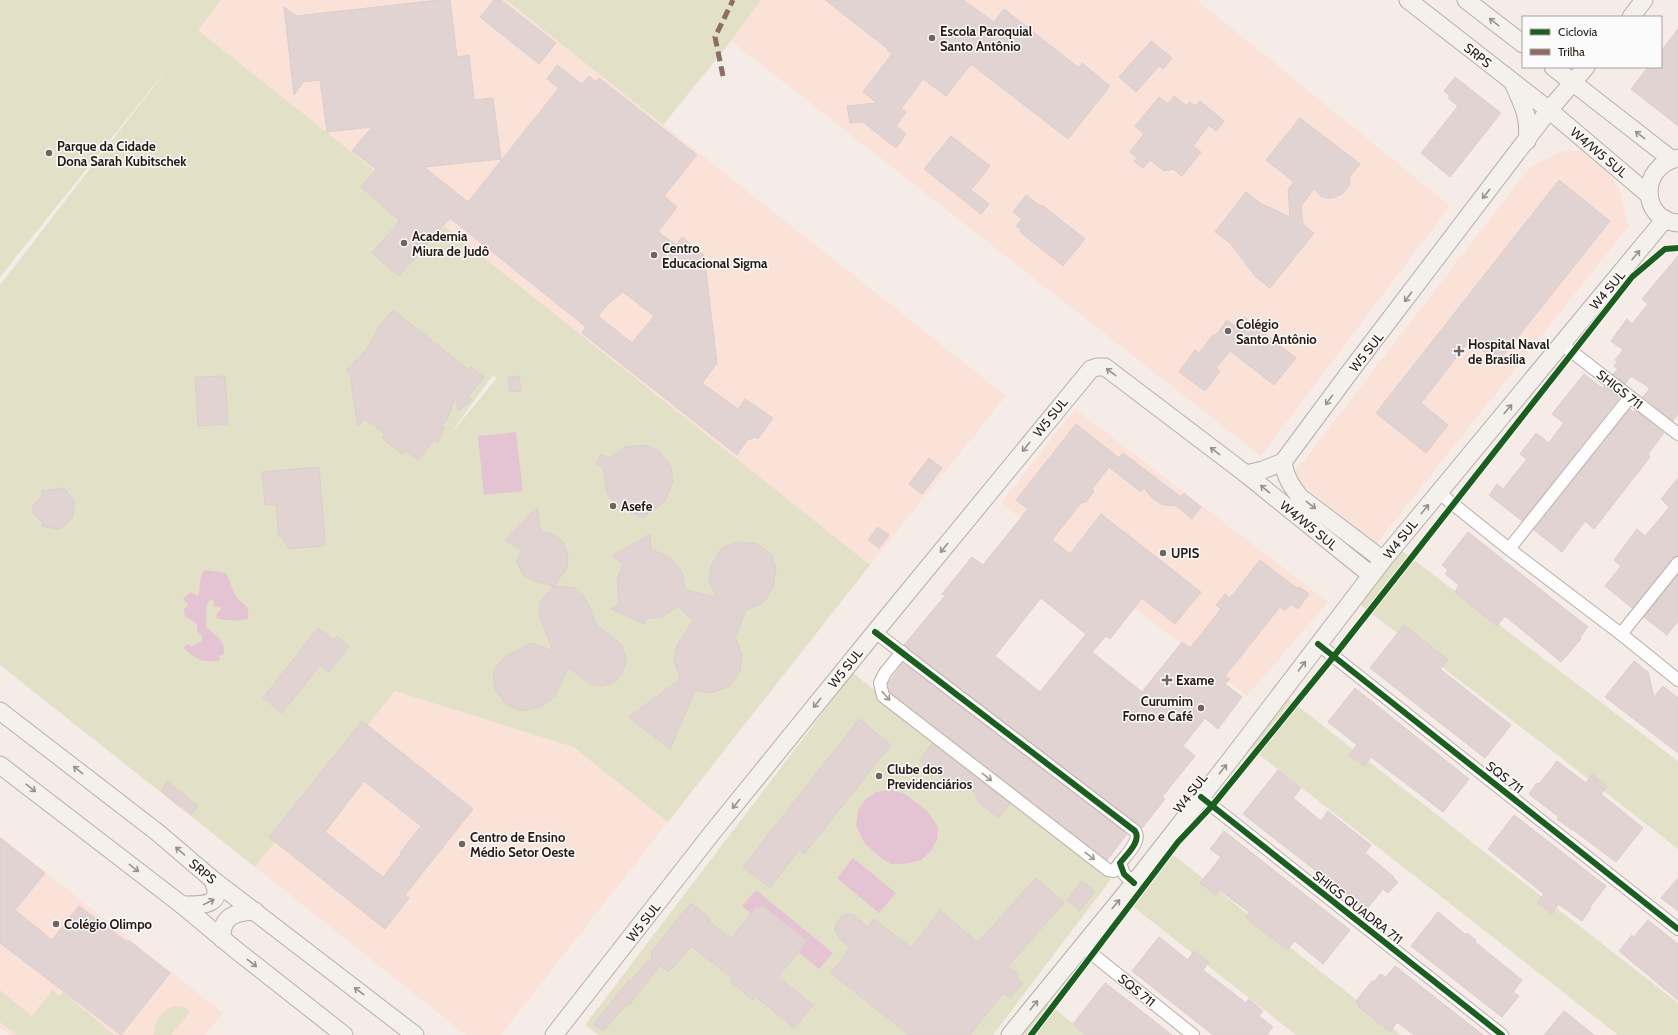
<svg xmlns="http://www.w3.org/2000/svg" width="1678" height="1035" viewBox="0 0 1678 1035" font-family="Cabin,sans-serif">
	<style>
		.built { fill: #fae2d8 }
		.green { fill: #e3e0c8; fill-rule: evenodd }
		.water { fill: #e4c3d3 }
		.building { fill: #e1d3d2; stroke: #dbcecd; fill-rule: evenodd }
		.lines { fill: none; stroke-linecap: round; stroke-linejoin: round }
		.street-casing { stroke: #b8aea9; stroke-width: 14 }
		.secondary-casing { stroke: #b8aea9; stroke-width: 19 }
		.street { stroke: #fefcfc; stroke-width: 12 }
		.secondary { stroke: #f4f1ed; stroke-width: 17 }
		.quiet { stroke: #8d6e63; stroke-width: 5; stroke-dasharray: 10 5; stroke-linecap: butt }
		.cycleway-casing { stroke: #fbfbfb; stroke-width: 8 }
		.cycleway { stroke: #1b5e20; stroke-width: 6 }
		.oneway { stroke: #98918c }
		.oneway2 { stroke: #9e9794 }
		.poi-dot { fill: #70645f; stroke: #fbfbfb; stroke-width: 1.5 }
		.labels { text-anchor: middle; dominant-baseline: central; stroke-width: 3; stroke-linejoin: round; paint-order: stroke }
		.poi-label { font-size: 13px; font-weight: bold; fill: #281b15; stroke: #fbfbfb; text-anchor: start }
		.street-label { font-size: 13px; fill: #281b15; stroke: #fbfbfb }
	</style>
	<rect width="100%" height="100%" fill="#f5ece8"/>
	<g class="built">
		<path d="M221,0H506L1006,396L870,565L197,30Z"/>
		<path d="M761,0H1197L1450,206L1261,456L731,41Z"/>
		<path d="M1562,151H1589L1607,170L1619,189L1629,226L1376,544L1292,476L1529,168Z"/>
		<path d="M1075,409L1328,602L1247,696L1001,503Z"/>
		<path d="M395,691L573,747L668,822L501,1035H466L255,867Z"/>
		<path d="M0,836L223,1013L205,1035H9L0,1028Z"/>
	</g>
	<g class="green">
		<path d="M0,0H221L198,30L870,565L668,822L573,747L395,691L255,867L0,665V285L175,59L0,277ZM493,375L497,378L448,437Z"/>
		<path d="M506,0H761L731,41L663,125Z"/>
		<path d="M1401,550L1678,761V849L1555,753L1359,604Z"/>
		<path d="M853,673L1111,879L993,1035H599L585,1025Z"/>
		<path d="M1285,696L1678,1003V1035H1618L1247,745Z"/>
		<path d="M1172,854L1401,1035H1296L1131,905Z"/>
		<path d="M0,990L32,1016L52,990L60,996L63,992L114,1035H17L0,1022Z"/>
		<path d="M1046,1002L1088,1035H1020Z"/>
		<path d="M177,1006L185,1007L190,1012L171,1035H154C154,1020 162,1008 177,1006Z"/>
	</g>
	<g class="water">
		<path d="M516,432L523,491L484,495L478,436Z"/>
		<path d="M205,570L226,573C231,580 231,589 236,596C243,607 250,602 248,619C242,621 223,621 216,618L217,613L221,610L220,607L214,606V601L211,600L208,602L206,610V627C216,636 225,639 224,654L219,656L220,660C208,664 191,659 184,647L187,644L192,646L202,641V636L197,631V624L185,616L184,609L188,605L183,598L191,592L198,596C202,587 197,578 205,570Z"/>
		<path d="M891,790L905,794L928,812L938,827L937,840L930,852L921,860L905,864H891L880,857L865,844L856,825L858,810L865,800L876,792Z"/>
		<path d="M853,858L896,893L879,913L837,878Z"/>
		<path d="M756,890L833,953L819,969L742,906Z"/>
	</g>
	<g class="building">
		<path d="M439,0H450L457,57L469,55L474,100L493,98L501,159L424,167L468,202L559,88L547,79L557,65L582,84L589,76L596,82L599,78L697,155L664,196L677,207L658,232L676,245L682,237L704,255L717,363L702,383L738,409L745,399L773,418L758,439L756,437L747,440L737,455L582,333L586,327L450,218L399,276L372,253L400,221L361,187L376,169L352,151L372,127L327,132L320,80L303,82L294,95L284,7L296,16ZM623,292L654,316L632,343L598,316L609,303Z"/>
		<path d="M494,0H501L556,43L539,64L480,17Z"/>
		<path d="M825,0H963L994,22L1004,9L1079,68L1082,63L1110,86L1068,139L971,64L946,96L923,79L901,109L906,112L896,126L906,134L896,148L863,122L850,123L847,106L877,103L863,92L892,54L887,50L888,49Z"/>
		<path d="M1678,29V126L1631,89L1648,67H1661V51Z"/>
		<path d="M1151,41L1172,58L1163,69L1159,66L1136,92L1119,77Z"/>
		<path d="M1455,77L1501,113L1450,177L1421,153L1458,106L1448,98L1450,96L1444,91Z"/>
		<path d="M1174,96L1187,106L1190,102L1195,106L1200,101L1224,121L1216,131L1209,125L1193,146L1201,152L1182,176L1173,169L1164,171L1150,160L1143,168L1134,161L1137,158L1130,152L1144,134L1135,126L1159,97L1168,104Z"/>
		<path d="M1300,118L1360,164L1350,176L1349,186L1342,194L1333,198H1327L1321,196L1314,189L1301,206L1303,224L1314,233L1270,288L1255,276L1230,243L1215,232L1246,192L1260,203L1290,217L1288,190L1294,182L1266,160Z"/>
		<path d="M951,136L990,166L971,190L989,204L981,214L924,169Z"/>
		<path d="M1559,180L1610,221L1498,362L1470,340L1421,403L1448,425L1426,453L1376,413Z"/>
		<path d="M1026,195L1040,206L1042,205L1085,239L1063,266L1020,232L1021,230L1016,226L1022,219L1013,212Z"/>
		<path d="M1678,256V414L1673,421L1643,397L1650,388L1631,376L1625,384L1613,374L1618,369L1614,366L1617,362L1615,360L1623,350L1611,341L1627,319L1632,324L1648,304L1642,299Z"/>
		<path d="M393,310L469,370L471,367L484,377L468,397L472,400L458,411L456,395L447,420L437,428L444,427L438,443L434,440L418,460L405,450L402,454L382,438L385,434L365,419L358,427L350,374L346,370L367,349L379,327Z"/>
		<path d="M1244,317L1296,358L1274,385L1230,351L1216,368L1220,371L1205,391L1179,372L1195,350L1199,353L1213,335L1217,334L1227,320L1236,327Z"/>
		<path d="M1584,374L1602,388L1604,386L1619,398L1522,521L1489,495L1497,484L1503,489L1527,459L1520,454L1536,433L1549,443L1556,433L1564,423L1552,414Z"/>
		<path d="M225,376L228,424L198,426L195,377Z"/>
		<path d="M519,376L521,391L510,392L508,377Z"/>
		<path d="M1630,409L1634,413L1635,410L1664,433L1648,454L1650,457L1594,529L1585,521L1562,552L1534,530Z"/>
		<path d="M1076,424L1119,458L1123,453L1181,497L1184,493L1201,507L1192,519L1175,505L1169,506L1161,504L1153,499L1144,488L1141,492L1109,467L1092,489L1094,491L1086,502L1081,503L1052,540L1070,554L1101,514L1201,592L1175,624L1142,598L1110,639L1106,636L1092,652L1142,692L1182,642L1190,648L1221,609L1216,605L1225,594L1230,598L1260,560L1298,589L1299,587L1309,594L1298,609L1291,604L1285,611L1280,607L1225,676L1230,679L1225,684L1242,697L1218,729L1205,718L1183,746L1195,756L1162,797L1165,799L1142,828L904,645L945,596L942,594L972,557L983,565L1028,509L1016,500ZM1041,598L1086,634L1040,692L995,656Z"/>
		<path d="M644,445L660,452L671,466L673,483L665,501L643,518L616,506L607,493L603,467L596,464L601,455L611,458L625,447Z"/>
		<path d="M929,458L942,468L922,494L909,484Z"/>
		<path d="M319,467L325,537L323,546L288,549L283,537H279L276,504L265,505L262,472Z"/>
		<path d="M1678,478V556L1672,558L1632,608L1605,586L1621,566L1614,560L1637,529L1645,536L1662,516L1669,507L1661,499Z"/>
		<path d="M64,488L75,502L72,519L59,529L41,526L43,523L33,513V505L42,496L41,491Z"/>
		<path d="M537,507L541,532L553,534L563,542L568,555L567,568L554,586L575,588L585,597L597,626L622,645L626,657L624,670L616,681L603,686L590,684L568,667L555,697L540,707L521,711L506,704L495,690L493,672L504,657L532,643L553,651L539,615L540,602L554,586L534,581L522,574L517,561L521,550L505,540Z"/>
		<path d="M878,527L889,535L879,548L868,540Z"/>
		<path d="M1468,532L1588,627L1580,637L1581,639L1561,662L1505,616L1497,626L1455,592L1459,585L1445,574L1448,570L1442,565Z"/>
		<path d="M650,534L651,549L671,558L683,574L685,590L716,597L709,579L712,563L722,548L739,542L757,544L772,555L776,569L773,588L763,603L746,610L735,637L742,655L740,671L730,686L712,693L695,690L670,749L629,717L680,679L674,661L677,645L693,621L678,606L664,616L646,619L645,624L611,609L619,603L617,580L623,564L612,556Z"/>
		<path d="M1678,575V621L1667,635L1644,617Z"/>
		<path d="M1404,625L1448,660L1440,669L1511,725L1485,758L1370,668Z"/>
		<path d="M318,628L334,640L337,636L349,646L329,672L320,665L282,713L263,698Z"/>
		<path d="M1634,661L1648,672L1654,697L1663,686L1678,698V753L1605,697Z"/>
		<path d="M903,663L1127,834L1107,860L890,692L888,684Z"/>
		<path d="M1355,688L1469,779L1443,812L1371,757L1364,766L1349,755L1357,745L1328,722Z"/>
		<path d="M859,719L891,745L804,854L799,850L770,888L743,867Z"/>
		<path d="M362,721L473,809L405,895L409,898L385,929L269,837ZM364,781L421,826L400,853L401,854L383,877L325,832Z"/>
		<path d="M932,744L1010,804L999,818L977,801L978,799L975,796L977,794L955,777L950,784L919,760Z"/>
		<path d="M1557,761L1586,783L1592,774L1607,786L1601,794L1643,828L1616,862L1572,829V830L1557,819L1559,817L1529,794L1537,783L1539,784Z"/>
		<path d="M1278,770L1301,788L1293,798L1321,821L1328,811L1371,845L1365,853L1394,877L1393,878L1398,882L1388,893L1383,889L1366,910L1243,814Z"/>
		<path d="M168,782L198,806L191,815L182,805L180,807L161,791Z"/>
		<path d="M1514,815L1606,886L1590,907L1591,908L1582,921L1558,904L1552,914L1537,902L1544,894L1488,849Z"/>
		<path d="M1224,831L1350,930L1323,964L1295,941L1287,950L1245,917L1249,912L1219,890L1216,895L1200,883L1221,857L1210,849Z"/>
		<path d="M0,838L45,873L15,910L52,940L79,906L127,942L128,940L170,973L121,1035L0,943Z"/>
		<path d="M1036,878L1064,903L1007,967L1019,974L1016,977L1023,983L1010,998L1003,993L970,1035H909L831,973L850,948L839,938L835,931V925L842,916L848,914L856,916L867,927L874,919L911,948L940,911L978,942Z"/>
		<path d="M1678,878V911L1661,898Z"/>
		<path d="M1082,881L1095,891L1080,911L1067,900Z"/>
		<path d="M690,904H692L711,919L709,922L731,939L756,907L759,909L762,905L807,941L778,977L813,1005L794,1028L756,997L753,1000L730,981L732,978L691,946L669,972L660,965L630,1004L628,1003L603,1031L594,1024L628,981L632,980L647,961H651L652,951Z"/>
		<path d="M1438,912L1466,935L1467,933L1476,940L1475,942L1522,980L1513,992L1519,996L1502,1017L1411,946Z"/>
		<path d="M1648,920L1678,944V1000L1619,951L1632,935L1634,937Z"/>
		<path d="M1159,937L1188,960L1194,951L1209,962L1203,970L1246,1003L1249,999L1263,1011L1259,1016L1273,1027L1267,1035H1213L1132,971Z"/>
		<path d="M1395,966L1432,995L1483,1035H1414L1397,1022L1390,1032L1359,1007L1356,1001L1372,981L1374,982L1380,974L1386,977Z"/>
		<path d="M1105,983L1139,1009L1172,1035H1087L1073,1024Z"/>
		<path d="M1564,1011L1594,1035H1544Z"/>
	</g>
	<g class="lines">
		<g class="street-casing">
			<g id="street">
				<path d="M1562,344L1678,434"/>
				<path d="M1438,492L1509,549L1621,634L1678,680"/>
				<path d="M1509,549L1630,397"/>
				<path d="M875,632L1135,831C1142,841 1126,855 1120,863L1124,874L1134,883"/>
				<path d="M1621,634L1678,563"/>
				<path d="M1318,644L1678,929"/>
				<path d="M902,652L885,673L880,683L883,696L1108,870L1114,871L1120,863"/>
				<path d="M1201,797L1502,1035"/>
				<path d="M1081,945L1193,1035"/>
			</g>
		</g>
		<g class="secondary-casing">
			<g id="secondary">
				<path d="M1408,0L1549,110L1649,195"/>
				<path d="M1466,0L1523,44"/>
				<path d="M1631,17L1644,0"/>
				<path d="M1553,67L1671,159"/>
				<path d="M1514,85C1523,105 1530,118 1527,141"/>
				<path d="M1678,158C1639,166 1640,220 1678,223"/>
				<path d="M1283,462C1286,478 1290,484 1300,497L1383,560"/>
				<path d="M1246,474L1263,470L1283,462L1352,369L1549,110L1586,67"/>
				<path d="M0,711L157,832L212,879L415,1035"/>
				<path d="M0,765L182,905L236,950L344,1035"/>
				<path d="M182,905C201,905 226,907 212,879"/>
				<path d="M222,939C221,916 235,912 255,911"/>
				<path d="M554,1035L712,833L875,632L1091,369L1097,367H1105L1246,474L1371,575"/>
				<path d="M1010,1035L1134,883L1231,759L1383,560L1665,219"/>
			</g>
		</g>
		<use href="#street" class="street"/>
		<use href="#secondary" class="secondary"/>
		<path class="quiet" d="M723,76L715,37L733,0"/>
		<g class="cycleway-casing">
			<g id="cycleway">
				<path d="M875,632L1135,831C1142,841 1126,855 1120,863L1124,874L1134,883"/>
				<path d="M1318,644L1678,929"/>
				<path d="M1201,797L1502,1035"/>
				<path d="M1031,1035L1178,842L1212,806L1334,656L1632,277L1665,249L1678,248"/>
			</g>
		</g>
		<use href="#cycleway" class="cycleway"/>
	</g>
	<defs><path id="oneway-shaft" d="M-6 0H5M1.5-3L5.5 0L1.5 3" fill="none" stroke-width="1.6" stroke-linecap="round" stroke-linejoin="round"/></defs>
	<g class="oneway">
		<use href="#oneway-shaft" transform="translate(1494 22) rotate(-142)"/>
		<use href="#oneway-shaft" transform="translate(1640 135) rotate(-142)"/>
		<use href="#oneway-shaft" transform="translate(1486 194) rotate(128)"/>
		<use href="#oneway-shaft" transform="translate(1636 255) rotate(-50)"/>
		<use href="#oneway-shaft" transform="translate(1408 297) rotate(127)"/>
		<use href="#oneway-shaft" transform="translate(1111 372) rotate(-143)"/>
		<use href="#oneway-shaft" transform="translate(1329 400) rotate(126)"/>
		<use href="#oneway-shaft" transform="translate(1508 409) rotate(-50)"/>
		<use href="#oneway-shaft" transform="translate(1026 447) rotate(129)"/>
		<use href="#oneway-shaft" transform="translate(1215 451) rotate(-143)"/>
		<use href="#oneway-shaft" transform="translate(1265 489) rotate(-141)"/>
		<use href="#oneway-shaft" transform="translate(1311 505) rotate(38)"/>
		<use href="#oneway-shaft" transform="translate(1425 509) rotate(-51)"/>
		<use href="#oneway-shaft" transform="translate(944 548) rotate(129)"/>
		<use href="#oneway-shaft" transform="translate(1302 666) rotate(-53)"/>
		<use href="#oneway-shaft" transform="translate(817 703) rotate(129)"/>
		<use href="#oneway-shaft" transform="translate(1223 769) rotate(-52)"/>
		<use href="#oneway-shaft" transform="translate(78 770) rotate(-142)"/>
		<use href="#oneway-shaft" transform="translate(31 788) rotate(38)"/>
		<use href="#oneway-shaft" transform="translate(736 804) rotate(129)"/>
		<use href="#oneway-shaft" transform="translate(180 851) rotate(-139)"/>
		<use href="#oneway-shaft" transform="translate(134 868) rotate(38)"/>
		<use href="#oneway-shaft" transform="translate(209 902) rotate(-26)"/>
		<use href="#oneway-shaft" transform="translate(1116 904) rotate(-50)"/>
		<use href="#oneway-shaft" transform="translate(252 963) rotate(38)"/>
		<use href="#oneway-shaft" transform="translate(359 991) rotate(-143)"/>
		<use href="#oneway-shaft" transform="translate(1034 1005) rotate(-51)"/>
	</g>
	<g class="oneway2">
		<use href="#oneway-shaft" transform="translate(886 696) rotate(48)"/>
		<use href="#oneway-shaft" transform="translate(987 777) rotate(38)"/>
		<use href="#oneway-shaft" transform="translate(1090 856) rotate(38)"/>
	</g>
	<g class="poi-dot">
		<circle cx="932" cy="38" r="4"/>
		<circle cx="49" cy="153" r="4"/>
		<circle cx="404" cy="243" r="4"/>
		<circle cx="654" cy="255" r="4"/>
		<circle cx="1228" cy="331" r="4"/>
		<path d="M1457 345h4v4h4v4h-4v4h-4v-4h-4v-4h4z"/>
		<circle cx="613" cy="506" r="4"/>
		<circle cx="1163" cy="553" r="4"/>
		<path d="M1165 674h4v4h4v4h-4v4h-4v-4h-4v-4h4z"/>
		<circle cx="1201" cy="708" r="4"/>
		<circle cx="879" cy="776" r="4"/>
		<circle cx="462" cy="844" r="4"/>
		<circle cx="56" cy="924" r="4"/>
	</g>
	<g class="labels">
		<g class="poi-label">
			<text x="940" y="31">Escola Paroquial<tspan x="940" dy="15">Santo Antônio</tspan></text>
			<text x="57" y="146">Parque da Cidade<tspan x="57" dy="15">Dona Sarah Kubitschek</tspan></text>
			<text x="412" y="236">Academia<tspan x="412" dy="15">Miura de Judô</tspan></text>
			<text x="662" y="248">Centro<tspan x="662" dy="15">Educacional Sigma</tspan></text>
			<text x="1236" y="324">Colégio<tspan x="1236" dy="15">Santo Antônio</tspan></text>
			<text x="1468" y="344">Hospital Naval<tspan x="1468" dy="15">de Brasília</tspan></text>
			<text x="621" y="506">Asefe</text>
			<text x="1171" y="553">UPIS</text>
			<text x="1176" y="680">Exame</text>
			<text x="1193" y="701" text-anchor="end">Curumim<tspan x="1193" dy="15">Forno e Café</tspan></text>
			<text x="887" y="769">Clube dos<tspan x="887" dy="15">Previdenciários</tspan></text>
			<text x="470" y="837">Centro de Ensino<tspan x="470" dy="15">Médio Setor Oeste</tspan></text>
			<text x="64" y="924">Colégio Olimpo</text>
		</g>
		<g class="street-label">
			<text transform="translate(1478 55) rotate(38)">SRPS</text>
			<text transform="translate(1599 152) rotate(40)">W4/W5 SUL</text>
			<text transform="translate(1607 290) rotate(-50)">W4 SUL</text>
			<text transform="translate(1366 352) rotate(-52)">W5 SUL</text>
			<text transform="translate(1620 389) rotate(38)">SHIGS 711</text>
			<text transform="translate(1050 417) rotate(-51)">W5 SUL</text>
			<text transform="translate(1309 525) rotate(39)">W4/W5 SUL</text>
			<text transform="translate(1400 539) rotate(-51)">W4 SUL</text>
			<text transform="translate(845 668) rotate(-51)">W5 SUL</text>
			<text transform="translate(1505 777) rotate(38)">SQS 711</text>
			<text transform="translate(1190 793) rotate(-52)">W4 SUL</text>
			<text transform="translate(203 871) rotate(40)">SRPS</text>
			<text transform="translate(1358 907) rotate(38)">SHIGS QUADRA 711</text>
			<text transform="translate(643 922) rotate(-52)">W5 SUL</text>
			<text transform="translate(1137 990) rotate(39)">SQS 711</text>
		</g>
	</g>
	<rect x="1522" y="16" width="140" height="52" fill="#fbfbfb" stroke="#a7a19f"/>
	<rect x="1530" y="29" width="20" height="6" fill="#1b5e20" stroke="#a7a19f"/>
	<text x="1558" y="36" font-size="12" fill="#281b15">Ciclovia</text>
	<rect x="1530" y="49" width="20" height="6" fill="#8d6e63" stroke="#a7a19f"/>
	<text x="1558" y="56" font-size="12" fill="#281b15">Trilha</text>
</svg>
